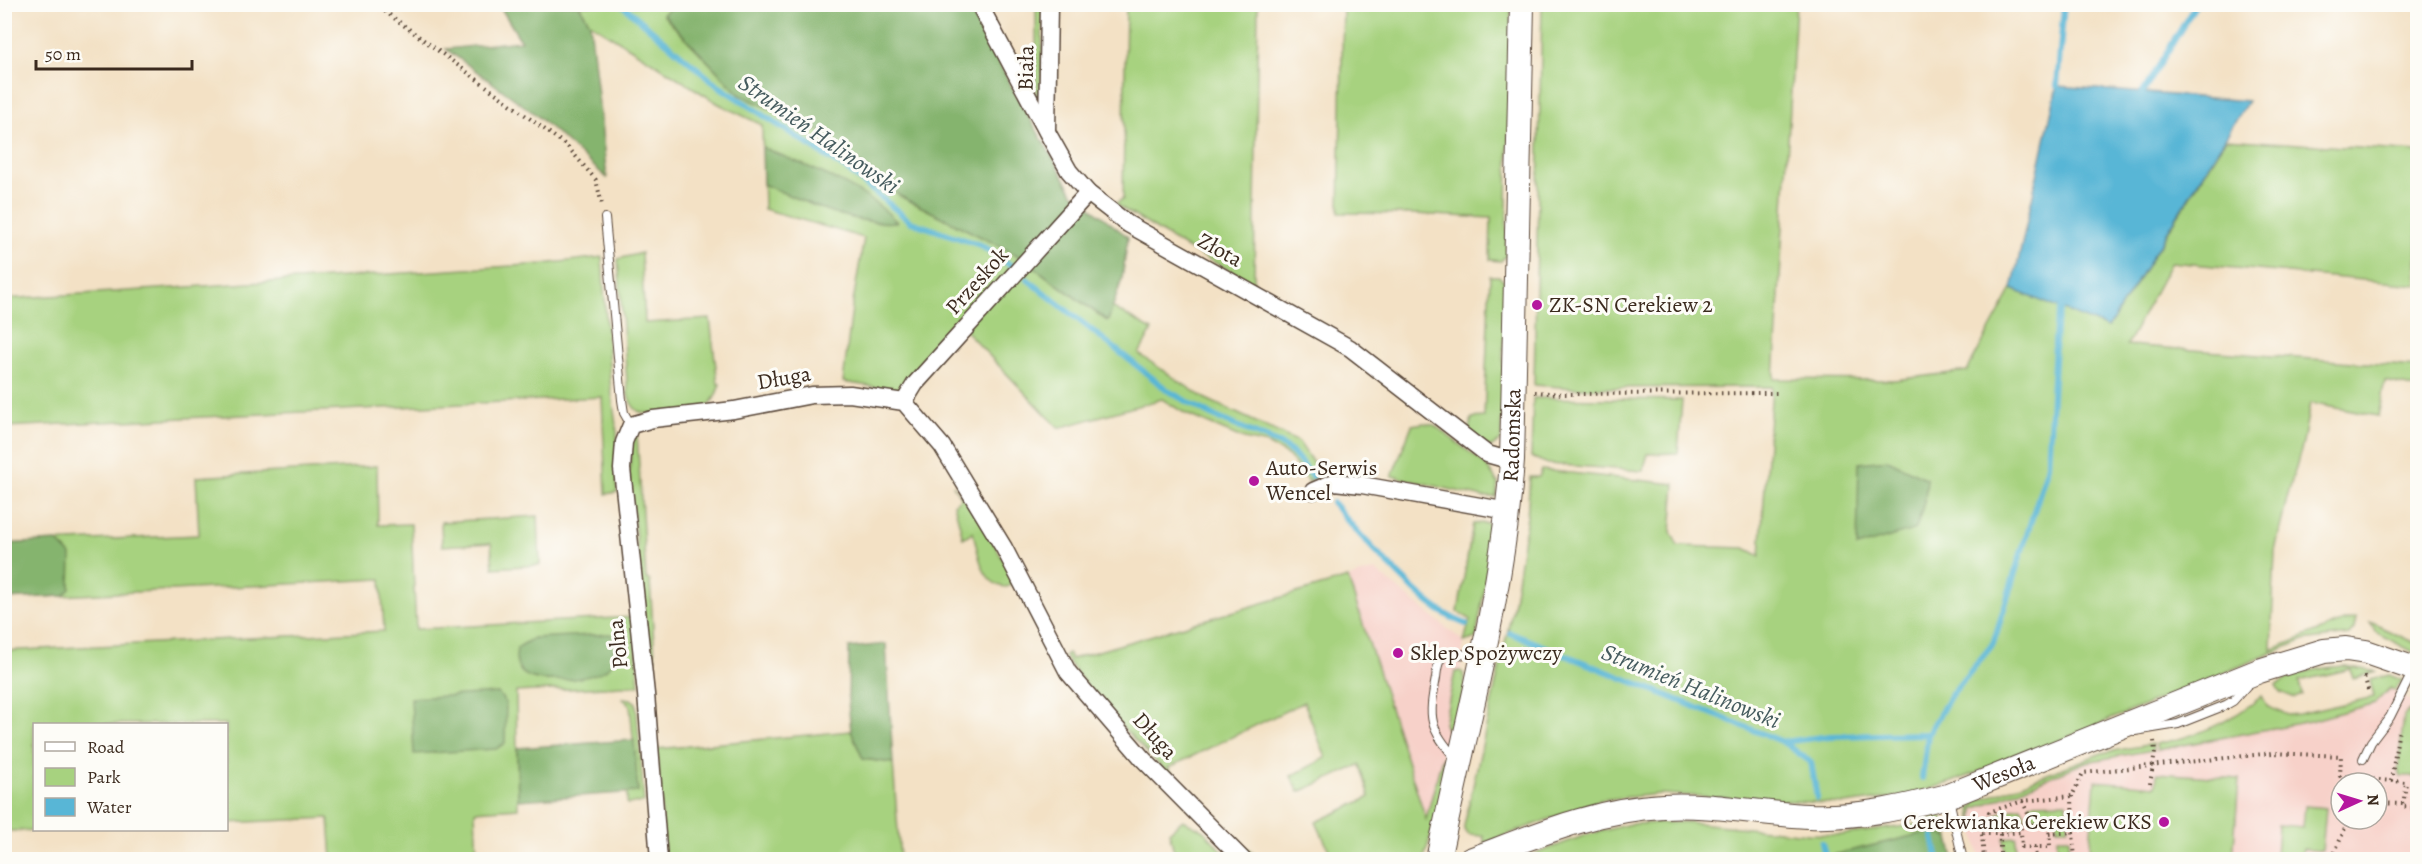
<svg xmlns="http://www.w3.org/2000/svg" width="2422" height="864" viewBox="0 0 2422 864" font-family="Alegreya,serif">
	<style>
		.built { fill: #f7d1c9; fill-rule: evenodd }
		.green { fill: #a7d27f; stroke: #717e4e; stroke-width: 1.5 }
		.forest { fill: #85b46e; stroke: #606f46; stroke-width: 1.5 }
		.water { fill: #58b6d6; stroke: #4a707a; stroke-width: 1.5 }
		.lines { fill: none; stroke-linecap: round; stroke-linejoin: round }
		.stream { stroke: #58b6d6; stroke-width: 6 }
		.lane-casing { stroke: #574537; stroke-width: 10 }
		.street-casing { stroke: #574537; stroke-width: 19 }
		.secondary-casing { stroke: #574537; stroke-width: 26 }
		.path { stroke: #574537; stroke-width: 4; stroke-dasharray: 1.5 4.5; stroke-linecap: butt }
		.lane { stroke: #fff; stroke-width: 8 }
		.street { stroke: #fff; stroke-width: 16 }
		.secondary { stroke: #fff; stroke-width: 24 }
		.poi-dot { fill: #b5179e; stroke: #fdfcf7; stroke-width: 2 }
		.labels { text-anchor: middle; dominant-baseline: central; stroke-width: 6; stroke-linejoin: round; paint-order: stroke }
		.street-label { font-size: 22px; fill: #3b2a1e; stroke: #fdfcf7 }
		.poi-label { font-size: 22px; fill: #3b2a1e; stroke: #fdfcf7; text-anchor: start }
		.water-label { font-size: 24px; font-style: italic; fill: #455b5e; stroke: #fdfcf7 }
	</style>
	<rect width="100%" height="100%" fill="#fdfcf7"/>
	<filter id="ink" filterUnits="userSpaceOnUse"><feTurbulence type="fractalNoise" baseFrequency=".0167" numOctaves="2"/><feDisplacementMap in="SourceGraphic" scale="12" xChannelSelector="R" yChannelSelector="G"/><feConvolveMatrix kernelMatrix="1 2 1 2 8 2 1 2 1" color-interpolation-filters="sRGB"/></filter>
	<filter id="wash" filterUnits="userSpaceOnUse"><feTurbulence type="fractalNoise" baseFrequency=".008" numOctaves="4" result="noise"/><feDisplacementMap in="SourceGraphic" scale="24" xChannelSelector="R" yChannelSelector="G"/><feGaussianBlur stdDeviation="1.35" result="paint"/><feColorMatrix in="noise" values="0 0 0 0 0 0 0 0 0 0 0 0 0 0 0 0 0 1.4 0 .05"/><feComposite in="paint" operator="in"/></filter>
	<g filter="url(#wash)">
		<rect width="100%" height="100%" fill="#f3e1c5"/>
		<g class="built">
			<path d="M1375,570L1464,642L1460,671L1454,673L1444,723L1446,729L1442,758L1427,820L1348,578Z"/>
			<path d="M2390,688L2412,702L2417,692V859H1980L1973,828L1974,810L2086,762L2310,721L2375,703ZM2341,783H2377V819H2341Z"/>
		</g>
		<g class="green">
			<path d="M579,5H675L663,15L740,95L821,132L900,196L1017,255L1107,321L1112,307L1152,330L1139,354L1204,398L1299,442L1321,475L1308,482L1289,456L1267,444L1244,439L1186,414L1162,399L1059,428L956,321L900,391L843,382L852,308L864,238L764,209L762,125L719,104L590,23Z"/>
			<path d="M1036,5H1043L1041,107L1036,99Z"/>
			<path d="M1126,5H1258L1254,283L1185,247L1115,204L1123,199Z"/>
			<path d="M1343,5H1511L1506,255L1501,261L1490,260L1491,218L1414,214L1339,213Z"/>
			<path d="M1542,5H1796L1774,379L1894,380L1967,371L2012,289L2108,328L2226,139L2417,152V285L2171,262L2127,345L2417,367V388L2385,381L2378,416L2310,403L2303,443L2287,498L2275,551L2271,650L2344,621L2356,618L2354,629L2349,635L2301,641L2058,741L1952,782L1911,795L1845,804L1660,794L1600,800L1485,843L1483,836L1469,835L1464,830V826L1513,607L1527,517L1530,477H1539L1542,470L1675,484L1671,532L1678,546L1745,548L1760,556L1772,387L1574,388L1534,385Z"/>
			<path d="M641,253L645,323L710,319L718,384H720C717,393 713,404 705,408C695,413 647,416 638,411C632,407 630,401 628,395L618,259Z"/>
			<path d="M602,257L610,381L617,433V492L606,494L602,397L5,427V299L543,264Z"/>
			<path d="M1490,276H1499L1505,283L1501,440L1492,447L1486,446L1468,432L1472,418L1484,417Z"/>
			<path d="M1533,398L1682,400L1678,453L1648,454L1643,471L1548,464L1531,457Z"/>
			<path d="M1424,423L1434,425L1485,464L1498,483L1496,497H1483L1392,476L1412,425Z"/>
			<path d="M637,434L646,578L650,581L655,659L649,660L629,474L633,437Z"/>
			<path d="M377,466L378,525L411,524L416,629L634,617L639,685L516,692L518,808L475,811L477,859H332L329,818L227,823L226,724H34V830H47L5,831L4,651L384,631L381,579L4,599L5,544L199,535L196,477Z"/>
			<path d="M953,485L984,524L1012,577L1011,584L1007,587C981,586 978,551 973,532L963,538L954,504L961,498Z"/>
			<path d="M538,516L540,565L493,568L491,543L442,546L441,522Z"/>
			<path d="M1485,523L1495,525L1476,638L1464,642L1470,619L1458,612L1473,524Z"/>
			<path d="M1348,578L1426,819L1442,758C1452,774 1429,839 1424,859H1333L1316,822L1370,797L1360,765L1299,792L1291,776L1326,758L1304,702L1168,768C1196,798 1223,833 1257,856L1253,858L1243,851L1103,707L1064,656L1068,653L1071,659Z"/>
			<path d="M2370,622L2417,644V654L2375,632Z"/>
			<path d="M2345,666L2377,672L2353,678L2351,669L2299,681L2302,695L2295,698L2280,692L2276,685C2301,671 2317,668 2345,666Z"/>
			<path d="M1460,671L1463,673L1465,685L1455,727L1446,729L1444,723L1455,672Z"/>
			<path d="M2389,675L2402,680L2395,691L2390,688L2375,703L2310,721L2157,750L2156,744C2196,737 2231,722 2262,696L2268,707L2288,715L2299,714L2374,697L2370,680Z"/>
			<path d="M622,698L631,699L636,703L644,802L627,804V792L638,791L630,705Z"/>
			<path d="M2409,710L2417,741V777H2401L2398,769L2404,715Z"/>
			<path d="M851,731L863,759L893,763L900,859L716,860L707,858L665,859L657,749Z"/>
			<path d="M2152,744L2153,750L2086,762L1974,809L1973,828L1971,808L1978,801L2102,753Z"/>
			<path d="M2157,773L2239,779L2233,859H2089L2095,781L2156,786Z"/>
			<path d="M2067,802L2068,828H2057V817H2034L2029,803Z"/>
			<path d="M2305,806L2326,808L2322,851L2303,849L2299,859L2276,857L2278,825L2303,827Z"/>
			<path d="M2021,807L2026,817H2016V828L1987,829C1992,812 2005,811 2021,807Z"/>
			<path d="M1942,816L1949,838L1933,831L1829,856L1833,859L1519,860L1583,836L1630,824L1687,822L1808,834L1841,835L1913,825Z"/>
			<path d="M1183,820L1203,830L1230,859H1176L1169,832Z"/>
			<path d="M2016,837V851H2032L2031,859H2005L2004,838Z"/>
			<path d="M2057,838H2069L2070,859H2041V851H2057Z"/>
		</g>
		<g class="forest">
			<path d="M675,4L968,5L1018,98L1073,193L1128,237L1122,279L1108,321L1017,255L900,196L821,132L740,95L663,14Z"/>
			<path d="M499,5H579L590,23L607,178L535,114L446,49L521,41Z"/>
			<path d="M762,147C807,167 864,186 897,222C853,226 804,202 763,184Z"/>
			<path d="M1888,460L1927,479L1925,499L1916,529L1857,547L1859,463Z"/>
			<path d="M57,541L71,555L70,589L63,596L5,599V544Z"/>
			<path d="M612,634L614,660C611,663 609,668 605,670C590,680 532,687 520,670C515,663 516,656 517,648L533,638Z"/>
			<path d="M886,644L893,763L863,759L851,731L848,701L849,648Z"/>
			<path d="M498,693L506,703L505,743L496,749L414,754L411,698Z"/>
			<path d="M634,740L638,792L518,800L517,748Z"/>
			<path d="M1933,831L1949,838L1954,859L1833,860L1829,856Z"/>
		</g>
		<path class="water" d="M2057,86L2248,101L2108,328L2012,289Z"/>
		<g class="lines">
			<g class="stream">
				<path d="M621,4L717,85L849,171L911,222L980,245L1012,266"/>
				<path d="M2057,86L2064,4"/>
				<path d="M2139,99L2196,4"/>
				<path d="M1027,279L1170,392L1211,415L1280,444L1293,453L1312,476"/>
				<path d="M1333,503C1350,524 1367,543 1386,562C1410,585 1433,612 1466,624"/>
				<path d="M1510,633L1783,742L1830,736L1928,734"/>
				<path d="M1783,742L1811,762L1817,798"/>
				<path d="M1922,778L1928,734L1951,695L1993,644L2048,466L2056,327L2063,302"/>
				<path d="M1933,837L1938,860"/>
				<path d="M1822,843L1826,860"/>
			</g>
		</g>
	</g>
	<g filter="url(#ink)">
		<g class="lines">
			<g class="lane-casing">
				<g id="lane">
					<path d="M605,218L622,400L624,413L631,425"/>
					<path d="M2135,731L2178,724L2226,705L2233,701L2249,683"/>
					<path d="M2363,759L2371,742L2390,717L2413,671"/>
					<path d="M1457,760C1429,727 1428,720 1436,678C1437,668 1438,659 1446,653L1482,656"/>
					<path d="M1949,799L1963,860"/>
				</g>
			</g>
			<g class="street-casing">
				<g id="street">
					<path d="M979,4L1047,132L1069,171L1088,193L1128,224L1350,348L1487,454L1512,461"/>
					<path d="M1047,131L1049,4"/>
					<path d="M904,402L915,384L1088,193"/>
					<path d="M1313,491L1334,482L1362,485L1508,511"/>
					<path d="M659,860L646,694L622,469L624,442L631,425L653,419L734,410L812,395L850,394L904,402L942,446L1004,548L1068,672L1143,759L1243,860"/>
				</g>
			</g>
			<g class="secondary-casing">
				<g id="secondary">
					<path id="s1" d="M1438,860C1465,728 1503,595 1512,461L1522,4"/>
					<path id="s2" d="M1470,860C1532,837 1595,809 1663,806C1711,803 1760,814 1808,816C1857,818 1901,808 1948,796L2259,671L2324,651L2346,649L2366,652L2418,670"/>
				</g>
			</g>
			<g class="path">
				<path d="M375,4L567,146L596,180L602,205"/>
				<path d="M1535,392L1563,394L1779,393"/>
				<path d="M2368,690L2365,678L2370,677"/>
				<path d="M2367,779L2406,782L2403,807L2418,808"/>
				<path d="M2391,781L2399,729"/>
				<path d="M2150,784L2155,752L2154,741"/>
				<path d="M2072,796L2073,832"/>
				<path d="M2023,801L2032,824"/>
				<path d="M2377,803L2404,804"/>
				<path d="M1982,834H2000V860"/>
				<path d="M2000,834L2021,832L2022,847H2050L2049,823L2021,824V832"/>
				<path d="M2049,834L2073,832L2075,860"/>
				<path d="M2035,847L2036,860"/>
				<path d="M1984,860L1982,834L1989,812L2023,801L2072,796L2083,773L2273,753L2341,756L2340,776L2367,779L2365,783"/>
				<path d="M2303,860L2332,859L2349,819"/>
			</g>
			<use href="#lane" class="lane"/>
			<use href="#street" class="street"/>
			<use href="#secondary" class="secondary"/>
		</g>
	</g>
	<g class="poi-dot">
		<circle cx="1537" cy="305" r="6"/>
		<circle cx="1254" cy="481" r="6"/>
		<circle cx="1398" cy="653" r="6"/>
		<circle cx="2164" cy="822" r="6"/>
	</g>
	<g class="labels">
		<g class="street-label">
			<text transform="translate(1026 68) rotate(-89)">Biała</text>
			<text transform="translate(1220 250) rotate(29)">Złota</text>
			<text transform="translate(977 281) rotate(-48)">Przeskok</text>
			<text transform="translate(784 378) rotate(-10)">Długa</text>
			<text stroke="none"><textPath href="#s1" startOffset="432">Radomska</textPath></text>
			<text transform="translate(618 644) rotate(-96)">Polna</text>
			<text transform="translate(1155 736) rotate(48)">Długa</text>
			<text stroke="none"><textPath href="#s2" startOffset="549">Wesoła</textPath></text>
		</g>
		<g class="poi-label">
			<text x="1549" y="305">ZK-SN Cerekiew 2</text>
			<text x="1266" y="468">Auto-Serwis<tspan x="1266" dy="25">Wencel</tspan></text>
			<text x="1410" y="653">Sklep Spożywczy</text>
			<text x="2152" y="822" text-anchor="end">Cerekwianka Cerekiew CKS</text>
		</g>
		<g class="water-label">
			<text transform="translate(819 134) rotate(35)">Strumień Halinowski</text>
			<text transform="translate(1691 686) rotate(22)">Strumień Halinowski</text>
		</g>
	</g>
	<rect width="2422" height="864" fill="none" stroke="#fdfcf7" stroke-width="24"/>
	<rect x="33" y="723" width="195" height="108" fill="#fdfcf7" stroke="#afa8a0" stroke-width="1.5"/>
	<rect x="45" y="742" width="30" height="9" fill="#ffffff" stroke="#afa8a0" stroke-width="1.5"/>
	<text x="87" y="753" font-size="18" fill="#3b2a1e">Road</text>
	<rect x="45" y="768" width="30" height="18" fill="#a7d27f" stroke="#afa8a0" stroke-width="1.5"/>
	<text x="87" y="783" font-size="18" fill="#3b2a1e">Park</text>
	<rect x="45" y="798" width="30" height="18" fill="#58b6d6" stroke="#afa8a0" stroke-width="1.5"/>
	<text x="87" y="813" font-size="18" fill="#3b2a1e">Water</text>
	<g transform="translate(2359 801) rotate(86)"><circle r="28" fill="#fdfcf7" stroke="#afa8a0" stroke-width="1.5"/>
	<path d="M0-4.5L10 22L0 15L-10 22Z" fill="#b5179e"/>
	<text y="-9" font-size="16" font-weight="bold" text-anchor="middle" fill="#3b2a1e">N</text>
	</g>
	<path d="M36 60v9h156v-9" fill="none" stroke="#3b2a1e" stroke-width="3"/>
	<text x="45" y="60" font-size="18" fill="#3b2a1e" stroke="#fdfcf7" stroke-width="4.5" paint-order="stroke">50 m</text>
</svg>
